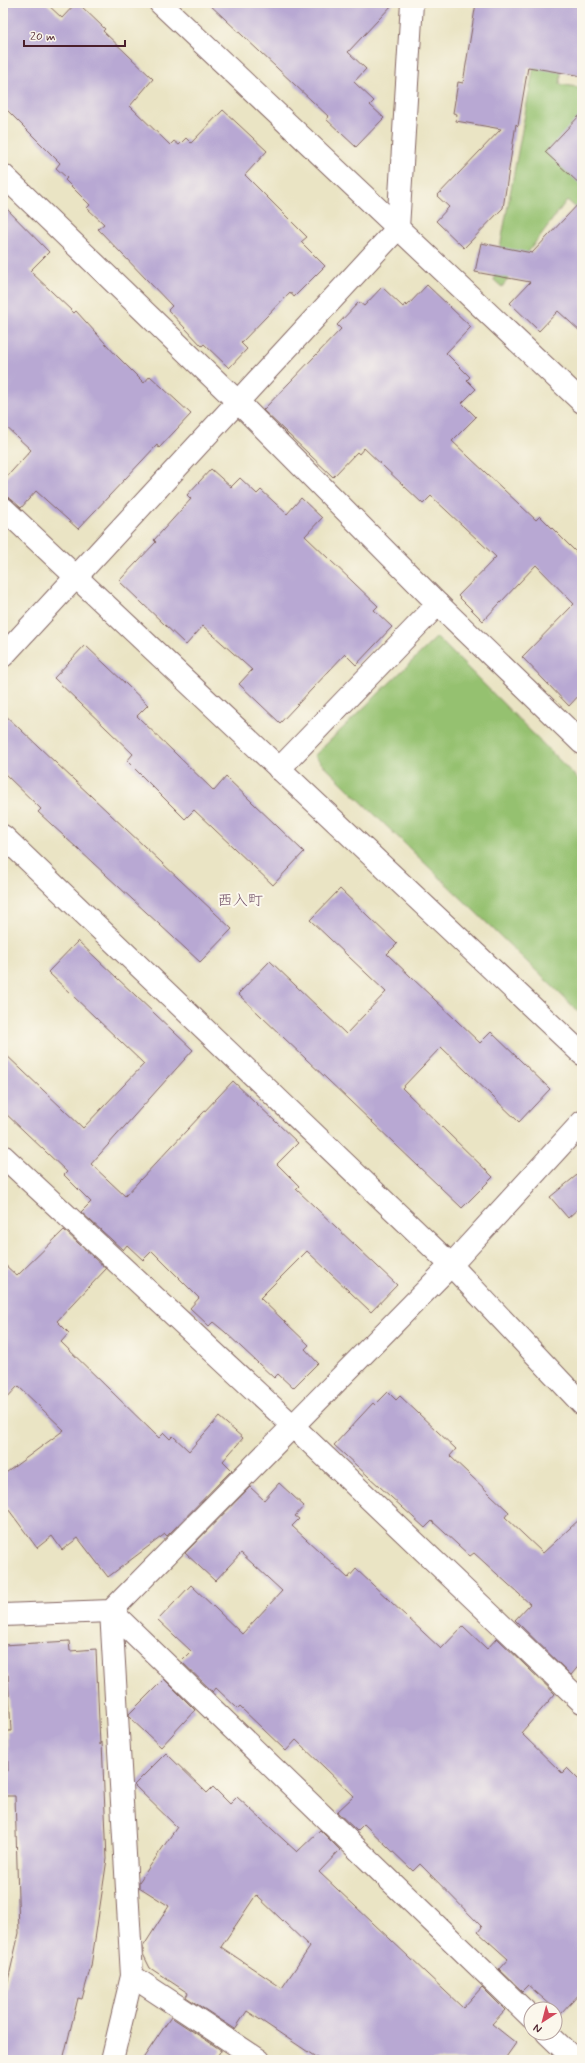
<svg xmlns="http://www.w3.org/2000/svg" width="585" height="2063" viewBox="0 0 585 2063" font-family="Mynerve,'Klee One',sans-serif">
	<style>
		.green { fill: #95c16f; stroke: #70704d }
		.building { fill: #b8a8d3; fill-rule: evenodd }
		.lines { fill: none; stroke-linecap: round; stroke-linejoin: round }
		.street-casing { stroke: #826461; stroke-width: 24 }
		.street { stroke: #fff; stroke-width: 22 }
		.labels { text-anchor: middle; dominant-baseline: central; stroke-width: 4; stroke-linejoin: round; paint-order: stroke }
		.quarter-label { font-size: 15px; fill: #704f66; stroke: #fbf7ec }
	</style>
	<rect width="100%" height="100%" fill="#fbf7ec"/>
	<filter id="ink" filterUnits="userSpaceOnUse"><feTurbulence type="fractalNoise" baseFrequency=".025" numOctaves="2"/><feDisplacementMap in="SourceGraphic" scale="8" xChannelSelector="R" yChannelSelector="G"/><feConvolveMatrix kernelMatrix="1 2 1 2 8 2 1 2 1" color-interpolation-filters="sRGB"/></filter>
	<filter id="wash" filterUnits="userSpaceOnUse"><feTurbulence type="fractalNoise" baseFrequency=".012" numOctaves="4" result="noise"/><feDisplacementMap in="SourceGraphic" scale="16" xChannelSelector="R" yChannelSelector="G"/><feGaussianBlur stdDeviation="0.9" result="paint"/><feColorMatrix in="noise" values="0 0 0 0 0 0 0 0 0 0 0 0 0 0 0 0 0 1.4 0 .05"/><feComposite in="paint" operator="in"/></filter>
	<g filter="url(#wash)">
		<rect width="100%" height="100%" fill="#eae4c4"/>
		<g class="green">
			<path d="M539,39L564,43L560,84L582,88V213L567,200L502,287L494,280Z"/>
			<path d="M437,637L582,783V1015L314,756Z"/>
		</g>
		<g id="blocks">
			<g class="building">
				<path d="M3,3H46L62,18L76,3H78L105,29L103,31L153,79L130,106L170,145L174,141L179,145L186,138L191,143L223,110L267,151L245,175L307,237L301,242L325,266L294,297L290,292L241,343L247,349L229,368L204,344L202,346L168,310L172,306L98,229L104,224L87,208L90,205L65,180L67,178L56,168L60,163L3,106Z"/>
				<path d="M208,3H394L348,52L366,69L354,82L374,101L370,105L384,118L356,147L326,119L329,117Z"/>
				<path d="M476,3H582V76L528,67L518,126L516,124L503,208L464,248L436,221L449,207L437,196L501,129L456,121L457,114L453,113L458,82L463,83Z"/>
				<path d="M582,113V186L545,152Z"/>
				<path d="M582,200V333L558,311L539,331L510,303L530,282L475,272L481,243L532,253Z"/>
				<path d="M3,205L49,252L30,271L74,313L76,311L116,355L144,383L150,376L191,414L159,448L157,445L78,529L36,491L21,508L11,499L3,496V481L31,450L3,424Z"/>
				<path d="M427,285L471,327L446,353L470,377L467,380L476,389L462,403L476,417L452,441L536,520L540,516L582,558V692L569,706L522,657L574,604L536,565L483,621L458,596L496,557L431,496L423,504L364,448L359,454L357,452L333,477L263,410L341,329L337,325L359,302L364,306L382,287L403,307L405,304L407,306Z"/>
				<path d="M211,469L231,487L240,478L257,494L261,490L287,514L301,498L322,518L305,536L378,606L374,610L392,627L356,665L345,654L280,723L239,684L252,670L203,626L186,645L119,581L156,542L154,540L191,499L187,495Z"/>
				<path d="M85,645L148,705L137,716L214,791L226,777L304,852L273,885L194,810L185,819L127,761L133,754L54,678Z"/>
				<path d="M3,713L232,929L200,962L38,812L41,809L3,772Z"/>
				<path d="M340,889L397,944L387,954L480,1043L491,1032L550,1089L519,1122L441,1047L402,1088L493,1177L462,1208L238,994L270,961L346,1034L386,992L310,920Z"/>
				<path d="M78,941L193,1050L91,1164L125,1196L233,1081L298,1143L277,1164L299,1186L296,1189L397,1285L371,1312L307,1251L260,1298L309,1345L305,1349L318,1363L293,1388L278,1374L274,1378L225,1332L213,1322L209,1326L190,1308L199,1298L152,1251L143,1260L127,1245L123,1250L81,1212L91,1202L64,1175L67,1172L3,1111V1052L83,1128L144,1064L48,972Z"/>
				<path d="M582,1171V1205L568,1218L550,1197Z"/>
				<path d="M64,1230L106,1269L57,1321L69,1333L61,1342L159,1438L164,1433L170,1439L173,1436L189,1451L219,1417L243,1438L223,1461L232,1470L167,1536L165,1534L108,1577L78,1538L62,1550L52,1536L37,1548L3,1502V1475L64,1430L18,1386L3,1402V1263L17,1276Z"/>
				<path d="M388,1392L396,1400L400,1396L456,1449L450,1456L509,1512L505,1517L543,1553L582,1517V1662L571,1675L515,1620L530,1604L474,1553L470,1556L432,1521L425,1528L334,1445L373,1403L375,1405Z"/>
				<path d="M279,1483L304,1506L295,1516L299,1519L292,1526L348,1578L356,1569L441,1649L463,1626L487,1649L497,1638L555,1694L521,1733L562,1773L567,1768L582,1783V1991L561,2014L528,1985L522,1991L499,1969L508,1959L478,1932L482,1927L420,1864L413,1871L364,1824L357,1831L337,1812L354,1796L296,1740L286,1751L240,1707L238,1709L216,1688L213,1692L181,1661L191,1651L158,1620L191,1585L242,1634L282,1591L241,1553L215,1581L185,1553L250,1487L264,1500Z"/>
				<path d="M69,1641L70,1651L96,1649L100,1745L102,1742L107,1859L91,1966L82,1999L78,1998L63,2060H3V2002L19,1933L15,1796H5L4,1771H8L7,1731H11L8,1675H4L3,1645Z"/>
				<path d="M164,1679L195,1710L161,1747L130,1718L129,1714Z"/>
				<path d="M166,1753L207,1793L213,1787L230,1804L237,1797L297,1852L320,1830L340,1850L319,1872L463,2008L482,1987L505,2010L492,2024L516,2043L504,2060H320L247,2011L235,2029L186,1997L188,1993L150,1968L143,1954V1947L169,1906L139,1887V1882L177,1827L134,1785ZM256,1895L310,1947L282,1988L221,1947Z"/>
				<path d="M171,2017L221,2050L215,2060H142Z"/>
			</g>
		</g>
	</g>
	<g filter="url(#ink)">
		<use href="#blocks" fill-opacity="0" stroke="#826461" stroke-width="1"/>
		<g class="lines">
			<g class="street-casing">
				<g id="street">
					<path d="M160,3L398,228"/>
					<path d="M3,175L238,402L438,604L582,743"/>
					<path d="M398,228L412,3"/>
					<path d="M3,508L582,1054"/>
					<path d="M3,656L398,228L582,402"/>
					<path d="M279,769L438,604"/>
					<path d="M3,836L451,1265L582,1404"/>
					<path d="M3,1156L293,1426L582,1702"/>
					<path d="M3,1615L111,1611L451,1265L582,1122"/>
					<path d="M132,1976L259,2060"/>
					<path d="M547,2033L575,2060"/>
					<path d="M112,2060L132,1976L111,1611L531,2017"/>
				</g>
			</g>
			<use href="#street" class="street"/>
		</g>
	</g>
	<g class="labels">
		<g class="quarter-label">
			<text x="240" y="901">西入町</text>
		</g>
	</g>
	<rect width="585" height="2063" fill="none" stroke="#fbf7ec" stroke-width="16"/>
	<g transform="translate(543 2021) rotate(216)"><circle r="19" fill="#fbf7ec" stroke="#b4a19f"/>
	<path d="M0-3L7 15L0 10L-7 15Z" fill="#d1495b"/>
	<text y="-6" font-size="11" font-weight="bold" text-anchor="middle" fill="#4a1f2b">N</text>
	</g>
	<path d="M24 40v6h101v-6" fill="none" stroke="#4a1f2b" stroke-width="2"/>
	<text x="30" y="40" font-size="12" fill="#4a1f2b" stroke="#fbf7ec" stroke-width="3" paint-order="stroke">20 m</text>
</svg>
